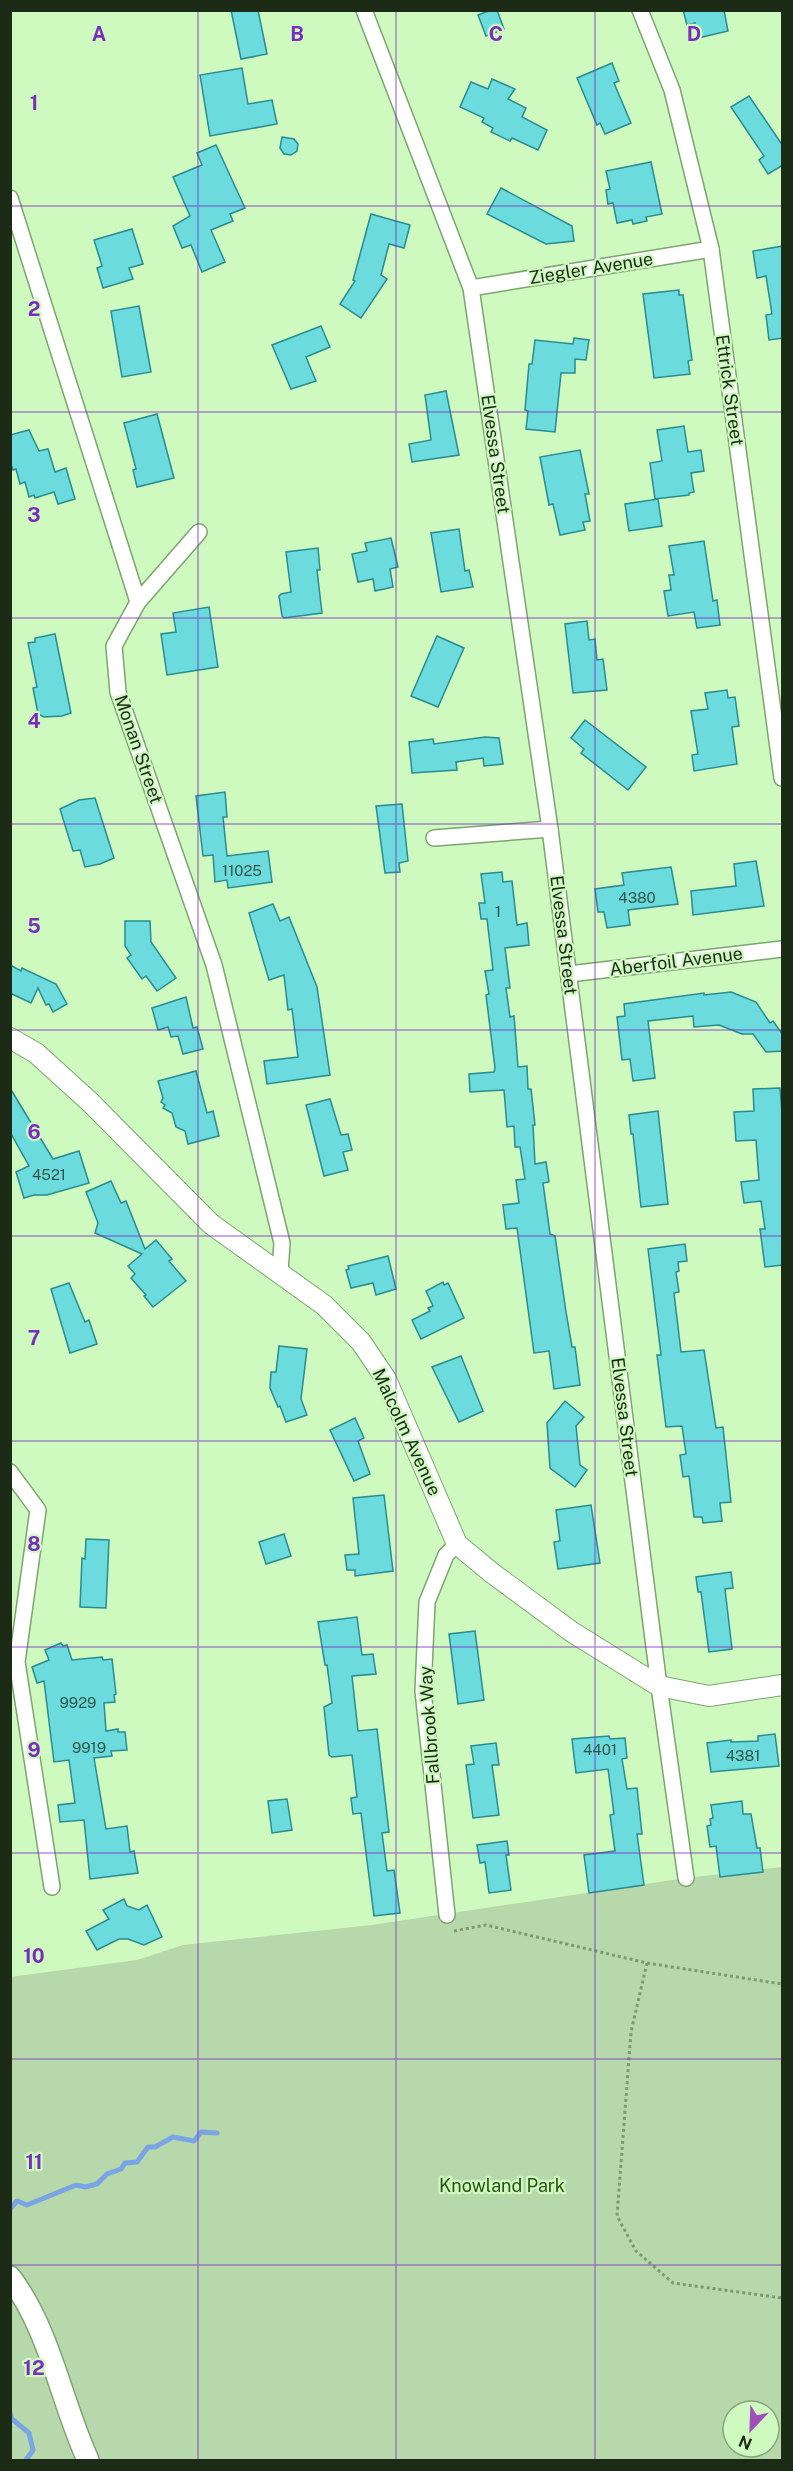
<svg xmlns="http://www.w3.org/2000/svg" width="793" height="2471" viewBox="0 0 793 2471" font-family="'Public Sans',sans-serif">
	<style>
		.green { fill: #b7d8ab; fill-rule: evenodd }
		.lines { fill: none; stroke-linecap: round; stroke-linejoin: round }
		.stream { stroke: #7aa5e4; stroke-width: 5 }
		.building { fill: #6bdbde; stroke: #298c8f; stroke-width: 1.5 }
		.minor-casing { stroke: #7da56f; stroke-width: 18 }
		.tertiary-casing { stroke: #7da56f; stroke-width: 22 }
		.secondary-casing { stroke: #7da56f; stroke-width: 24 }
		.path { stroke: #7c9b71; stroke-width: 3; stroke-dasharray: 3 3; stroke-linecap: butt }
		.minor { stroke: #fff; stroke-width: 15 }
		.tertiary { stroke: #fff; stroke-width: 20 }
		.secondary { stroke: #fff; stroke-width: 21 }
		.grid { fill: none; stroke: #7b2cbf; stroke-width: 1.5; stroke-opacity: 0.55 }
		.labels { text-anchor: middle; dominant-baseline: central; stroke-width: 4.5; stroke-linejoin: round; paint-order: stroke }
		.number-label { font-size: 15px; fill: #2f5747 }
		.street-label { font-size: 18px; fill: #1b2b15; stroke: #cef9bf }
		.park-label { font-size: 18px; fill: #265311; stroke: #cef9bf }
		.grid-label { font-size: 20px; text-anchor: middle; font-weight: bold; fill: #7b2cbf; stroke: #cef9bf; stroke-width: 4.5; stroke-linejoin: round; paint-order: stroke }
	</style>
	<rect width="100%" height="100%" fill="#cef9bf"/>
	<path class="green" d="M782,1867V2460H11L10,1977L137,1960L183,1945L372,1925L686,1878ZM733,2411H769V2447H733Z"/>
	<g class="lines">
		<g class="stream">
			<path d="M10,2209L17,2201L27,2205L76,2185L85,2187L97,2184L107,2174L121,2169L125,2163L137,2162L148,2147H155L173,2137L194,2141L201,2132L217,2133"/>
			<path d="M10,2413L12,2419L29,2433L33,2450L26,2460"/>
		</g>
	</g>
	<g class="building">
		<path d="M231,10H258L267,54L241,59Z"/>
		<path d="M491,10H497L504,29L486,36L478,15Z"/>
		<path d="M683,10H724L728,31L698,38L695,23L687,25Z"/>
		<path d="M612,63L619,81L614,83L631,123L605,134L600,123L597,125L577,78Z"/>
		<path d="M242,68L248,104L272,100L277,124L210,136L200,75Z"/>
		<path d="M492,79L515,89L508,99L526,108L522,117L547,130L538,150L512,138L510,141L491,132L493,128L482,122L484,118L460,107L471,82L488,89Z"/>
		<path d="M749,96L783,146V165L768,174L759,160L764,156L731,107Z"/>
		<path d="M282,137L294,139L298,144L297,151L291,155L284,154L280,148Z"/>
		<path d="M216,145L245,208L230,214L233,221L211,230L225,262L202,272L191,245L182,248L173,226L190,216L173,177L202,165L197,153Z"/>
		<path d="M651,162L662,214L646,217L647,221L633,224L632,220L617,223L613,203L608,204L606,190L610,189L606,171Z"/>
		<path d="M501,188L572,226L574,241L546,244L487,214Z"/>
		<path d="M371,214L410,225L404,248L389,244L381,275L387,279L361,318L340,304L355,281L353,280Z"/>
		<path d="M132,229L143,264L129,268L133,279L103,288L97,268L102,266L94,240Z"/>
		<path d="M783,246V338L769,340L766,315L772,314L766,276L757,278L753,251Z"/>
		<path d="M679,290V295H683L692,360L688,361L690,374L654,378L643,294Z"/>
		<path d="M139,306L151,372L122,377L111,311Z"/>
		<path d="M321,326L330,347L306,357L316,381L291,389L272,345Z"/>
		<path d="M574,338L589,340L586,360L575,359V373H561L555,432L526,429L528,411L525,410L529,364H532L535,340L573,344Z"/>
		<path d="M446,391L459,455L412,462L409,444L431,440L425,395Z"/>
		<path d="M157,414L174,478L137,487L133,470L136,469L124,423Z"/>
		<path d="M684,426L688,452L701,450L704,471L691,473L694,492L689,493V495L655,499L650,463L662,461L657,430Z"/>
		<path d="M29,430L39,451L48,449L55,472L66,468L75,499L58,504L54,492L35,498L34,495L29,497L25,482L20,484L16,469L13,470L10,462V435Z"/>
		<path d="M580,450L589,494H585L590,521L583,522L585,530L560,535L553,504L549,505L540,457Z"/>
		<path d="M658,499L662,526L629,531L625,504Z"/>
		<path d="M459,529L465,571L469,570L473,587L441,592L431,533Z"/>
		<path d="M391,538L398,567L390,569L393,587L375,591L373,579L358,582L352,554L367,551L365,543Z"/>
		<path d="M704,541L713,601L717,600L720,625L697,628L694,612L668,616L664,591L671,590L669,575H674L669,546Z"/>
		<path d="M318,548L320,570H317L322,613L284,618L282,616L279,596L281,594L291,592L286,552Z"/>
		<path d="M209,607L218,667L167,675L161,634L176,632L173,613Z"/>
		<path d="M587,621L589,640L595,639L597,660L603,659L607,690L573,693L565,624Z"/>
		<path d="M55,634L71,713L62,716L44,717L38,714L33,688L37,687L28,643L35,642V638Z"/>
		<path d="M437,636L464,648L438,707L411,696Z"/>
		<path d="M727,690L728,698L735,697L739,726L732,727L737,764L694,771L692,755L698,754L691,711L708,709L705,693Z"/>
		<path d="M585,720L646,767L628,790L581,753L584,749L571,738Z"/>
		<path d="M485,737L499,738L503,764L484,766L483,758L456,762L457,770L412,773L409,742L433,739L434,744Z"/>
		<path d="M225,792L227,817H223L227,856L268,851L272,882L228,888L227,880L215,882L213,855L203,856L196,796Z"/>
		<path d="M95,798L114,858L100,864L85,867L80,850L73,851L60,809L79,800Z"/>
		<path d="M402,804L408,861L399,863L400,872L385,873L376,806Z"/>
		<path d="M756,861L764,906L693,915L691,891L736,886L734,864Z"/>
		<path d="M671,867L678,904L628,910L630,925L607,928L604,912H598L595,889L624,885L622,873Z"/>
		<path d="M502,872L503,882L512,881L517,925L527,923L529,945L505,948L510,988H506L510,1017L514,1016L518,1067L527,1066L528,1089H531L535,1125H533L535,1164L546,1162L549,1182L543,1183L550,1234L555,1236L566,1312L572,1347H575L580,1385L554,1389L549,1351L534,1353L517,1228L506,1229L503,1205L519,1203L516,1180L525,1179L520,1147H515L514,1126L507,1127L504,1090L470,1092L469,1074L494,1072L495,1068L486,995L489,994L485,971L493,970L487,919H481L479,903H485L481,874Z"/>
		<path d="M273,904L280,921L289,917L317,987L330,1075L267,1084L264,1061L298,1057L292,1009L288,1010L284,975L269,980L249,913Z"/>
		<path d="M125,921H150L151,942L176,978L157,991L146,976L142,979L127,958L131,955L125,946Z"/>
		<path d="M10,965L21,971L22,968L56,984L67,1004L53,1012L49,1004L46,1005L38,988L31,1003L10,993Z"/>
		<path d="M731,992L756,1002L770,1023L773,1021L783,1035V1051L766,1052L753,1034H742L719,1025L694,1027L693,1016L648,1021L655,1078L633,1081L630,1059L622,1060L617,1017L625,1016L624,1004L704,993V995Z"/>
		<path d="M186,997L193,1028L197,1027L203,1049L183,1054L178,1036L171,1037L168,1027L158,1030L152,1008Z"/>
		<path d="M196,1071L207,1113L213,1111L219,1136L188,1144L185,1131L176,1127L172,1113L163,1108L165,1105L161,1102L163,1098L158,1081Z"/>
		<path d="M10,1088L53,1159L79,1151L89,1183L47,1195H34L24,1198L16,1172L29,1166L10,1132Z"/>
		<path d="M780,1088L783,1126V1265L765,1267L760,1229H765L761,1201L744,1203L741,1182L759,1180L756,1140L736,1141L734,1112L754,1111L753,1089Z"/>
		<path d="M330,1099L341,1135L348,1134L352,1150L343,1152L348,1170L324,1176L306,1105Z"/>
		<path d="M658,1111L668,1204L641,1207L633,1134H631L629,1115Z"/>
		<path d="M111,1181L121,1203L126,1201L145,1249L156,1240L172,1259L169,1261L186,1281L153,1307L144,1296L146,1295L131,1278L135,1274L128,1266L142,1254L95,1233L98,1223L86,1192Z"/>
		<path d="M685,1244L687,1261L678,1262L679,1271L676,1272L679,1292L674,1293L681,1352L704,1350L716,1428L723,1427L731,1502L720,1503L722,1521L703,1523L702,1517H694L689,1476L683,1477L680,1455L686,1454L682,1426L666,1427L657,1355H661L648,1249Z"/>
		<path d="M388,1256L396,1289L376,1295L373,1283L351,1288L346,1270L349,1269L348,1266Z"/>
		<path d="M443,1282L444,1285L448,1283L464,1318L421,1339L412,1320L430,1311L428,1308L433,1306L426,1291Z"/>
		<path d="M69,1283L85,1322L89,1320L97,1344L70,1353L51,1289Z"/>
		<path d="M279,1346L307,1349L301,1399L307,1415L286,1422L280,1406L278,1407L270,1388L271,1372H276Z"/>
		<path d="M461,1356L483,1411L459,1422L432,1367Z"/>
		<path d="M565,1401L584,1417L576,1426L580,1465L587,1470L575,1487L550,1468L547,1423Z"/>
		<path d="M355,1418L364,1438L358,1441L370,1474L354,1481L330,1430Z"/>
		<path d="M384,1495L393,1571L355,1576V1570H347L345,1555L359,1554L353,1498Z"/>
		<path d="M591,1505L600,1563L558,1569L554,1542L560,1541L556,1510Z"/>
		<path d="M284,1534L291,1556L266,1564L259,1542Z"/>
		<path d="M86,1539L109,1540L106,1608L80,1607L82,1558L85,1559Z"/>
		<path d="M731,1572L733,1588L725,1589L732,1649L709,1652L701,1592H698L696,1577Z"/>
		<path d="M357,1617L362,1655L373,1654L376,1674L352,1676L358,1731L377,1729L389,1832L382,1833L387,1871L394,1870L400,1913L374,1916L361,1813L353,1814L351,1798L357,1797L352,1755L332,1757L329,1755L324,1707L332,1703L327,1665H325L318,1622Z"/>
		<path d="M475,1631L484,1700L458,1704L449,1634Z"/>
		<path d="M61,1643L63,1646L67,1645L72,1660L102,1657L103,1660L112,1659L116,1694L114,1695L115,1702L104,1703L106,1731L118,1729V1732H125L127,1750L111,1751L112,1756L94,1758L106,1829L127,1826L130,1852L134,1851L138,1873L90,1879L84,1820L60,1822L58,1805L75,1803L69,1760L54,1762L44,1681L37,1683L32,1667L49,1660L45,1650Z"/>
		<path d="M775,1734L779,1766L711,1772L707,1743L731,1740V1742L758,1741V1736Z"/>
		<path d="M609,1736L610,1739L625,1738L627,1758L622,1759L627,1789L637,1788L642,1834H637L644,1885L589,1893L584,1855L615,1851L610,1815L614,1814L608,1769L576,1773L572,1739Z"/>
		<path d="M496,1743L499,1765H492L499,1815L473,1818L466,1765L474,1764L471,1746Z"/>
		<path d="M287,1799L292,1830L272,1833L268,1801Z"/>
		<path d="M742,1801L743,1814H751L757,1848H760L763,1872L720,1877L716,1846L710,1847L707,1826L711,1825L710,1819L713,1818L711,1805Z"/>
		<path d="M507,1841L509,1855H506L511,1890L489,1893L485,1862L480,1863L477,1845Z"/>
		<path d="M124,1899L127,1906L139,1910L147,1905L162,1937L144,1945L128,1939H119L97,1950L86,1931L109,1919L103,1910Z"/>
	</g>
	<g class="lines">
		<g class="minor-casing">
			<g id="minor">
				<path d="M364,10L471,288L550,829L659,1686L686,1878"/>
				<path d="M640,10L672,90L711,249L782,778"/>
				<path d="M10,198L138,602L114,646L118,692L214,965L282,1243L280,1272"/>
				<path d="M471,288L711,249"/>
				<path d="M138,602L199,532"/>
				<path d="M434,838L550,829"/>
				<path d="M569,974L782,949"/>
				<path d="M10,1472L38,1510L17,1662L52,1887"/>
				<path d="M447,1915L423,1691L427,1602L446,1555L457,1544"/>
			</g>
		</g>
		<g class="tertiary-casing">
			<path id="tertiary" d="M10,1038L36,1053L90,1102L211,1224L324,1305L361,1342L386,1379L457,1544L492,1573L572,1632L659,1686L709,1696L782,1685"/>
		</g>
		<g class="secondary-casing">
			<path id="secondary" d="M10,2277C50,2330 61,2401 88,2460"/>
		</g>
		<g class="path">
			<path d="M454,1931L486,1925L647,1963L782,1984"/>
			<path d="M647,1963L631,2032L617,2216L636,2251L673,2283L782,2298"/>
		</g>
		<use href="#minor" class="minor"/>
		<use href="#tertiary" class="tertiary"/>
		<use href="#secondary" class="secondary"/>
	</g>
	<path class="grid" d="M198,10V2460M396,10V2460M595,10V2460M10,206H782M10,412H782M10,618H782M10,824H782M10,1030H782M10,1236H782M10,1441H782M10,1647H782M10,1853H782M10,2059H782M10,2265H782"/>
	<g class="labels">
		<g class="number-label">
			<text x="242" y="870">11025</text>
			<text x="637" y="897">4380</text>
			<text x="498" y="911">1</text>
			<text x="49" y="1174">4521</text>
			<text x="78" y="1702">9929</text>
			<text x="89" y="1747">9919</text>
			<text x="600" y="1749">4401</text>
			<text x="743" y="1755">4381</text>
		</g>
		<g class="street-label">
			<text transform="translate(591 268) rotate(-9)">Ziegler Avenue</text>
			<text transform="translate(730 390) rotate(82)">Ettrick Street</text>
			<text transform="translate(496 454) rotate(82)">Elvessa Street</text>
			<text transform="translate(139 749) rotate(71)">Monan Street</text>
			<text transform="translate(564 935) rotate(83)">Elvessa Street</text>
			<text transform="translate(676 961) rotate(-7)">Aberfoil Avenue</text>
			<text transform="translate(625 1417) rotate(83)">Elvessa Street</text>
			<text transform="translate(407 1432) rotate(65)">Malcolm Avenue</text>
			<text transform="translate(429 1725) rotate(-94)">Fallbrook Way</text>
		</g>
		<g class="park-label">
			<text x="502" y="2185">Knowland Park</text>
		</g>
	</g>
	<g class="grid-label">
		<text x="99" y="41">A</text>
		<text x="297" y="41">B</text>
		<text x="496" y="41">C</text>
		<text x="694" y="41">D</text>
		<text x="34" y="110">1</text>
		<text x="34" y="316">2</text>
		<text x="34" y="522">3</text>
		<text x="34" y="728">4</text>
		<text x="34" y="933">5</text>
		<text x="34" y="1139">6</text>
		<text x="34" y="1345">7</text>
		<text x="34" y="1551">8</text>
		<text x="34" y="1757">9</text>
		<text x="34" y="1963">10</text>
		<text x="34" y="2169">11</text>
		<text x="34" y="2375">12</text>
	</g>
	<rect width="793" height="2471" fill="none" stroke="#1b2b15" stroke-width="24"/>
	<g transform="translate(751 2429) rotate(203)"><circle r="28" fill="#cef9bf" stroke="#86a77b" stroke-width="1.5"/>
	<path d="M0-4.5L10 22L0 15L-10 22Z" fill="#a34ebc"/>
	<text y="-9" font-size="16" font-weight="bold" text-anchor="middle" fill="#1b2b15">N</text>
	</g>
</svg>
